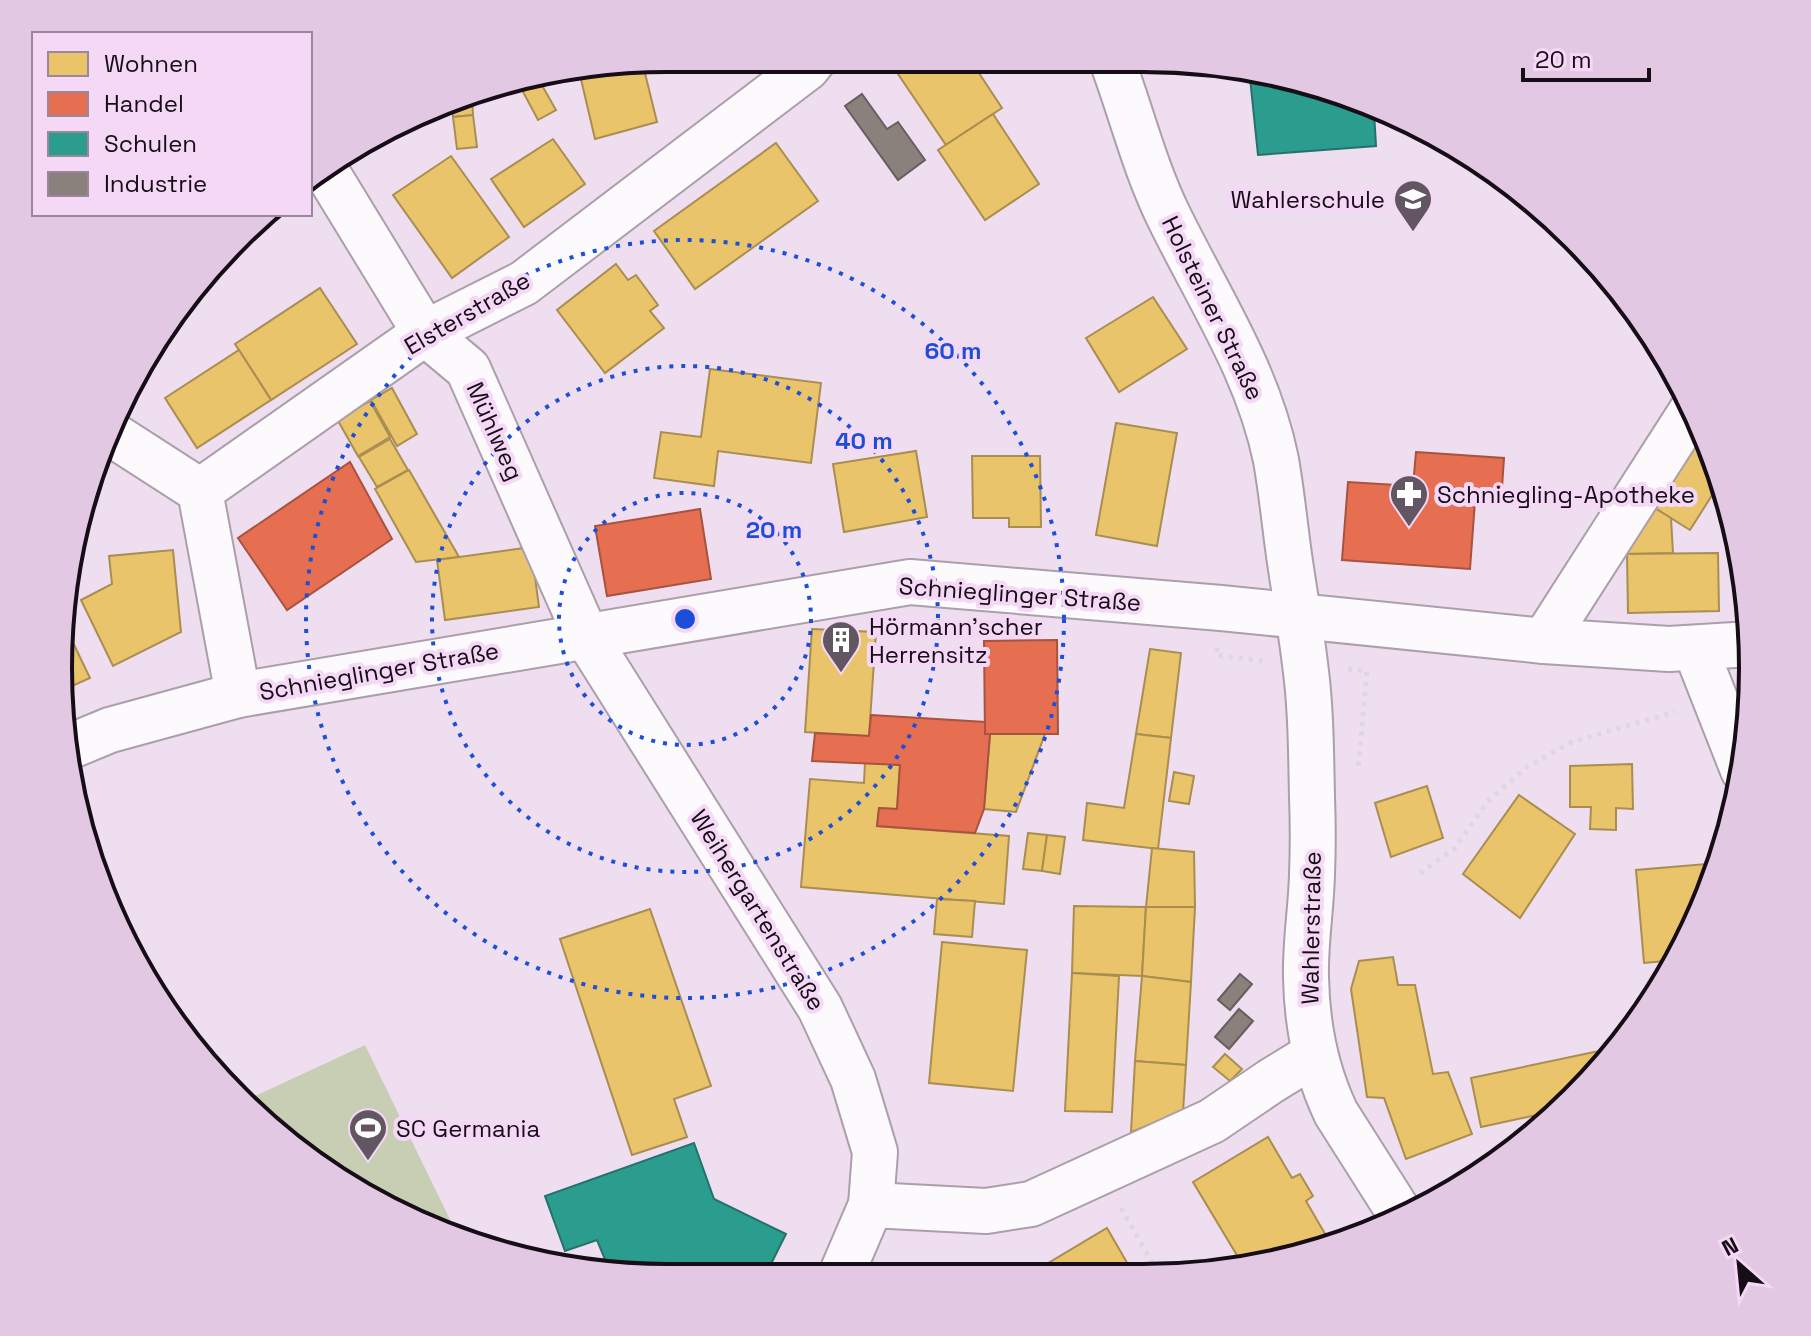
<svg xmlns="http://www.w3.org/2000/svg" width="1811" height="1336" viewBox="0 0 1811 1336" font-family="'Space Grotesk',sans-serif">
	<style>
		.pitch { fill: #c8ceb4 }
		.homes { fill: #e9c46a; stroke: #aa8d51; stroke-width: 2 }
		.shops { fill: #e76f51; stroke: #a85240; stroke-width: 2 }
		.schools { fill: #2a9d8f; stroke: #24726b; stroke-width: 2 }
		.industry { fill: #8a817c; stroke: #675e5e; stroke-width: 2 }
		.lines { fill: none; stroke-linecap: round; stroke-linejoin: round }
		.minor-casing { stroke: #ab9fab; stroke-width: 48 }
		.major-casing { stroke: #ab9fab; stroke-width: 48 }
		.path { stroke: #ddd8dd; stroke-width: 5; stroke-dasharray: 4 6; stroke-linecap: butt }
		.minor { stroke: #fcfafd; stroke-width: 44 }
		.major { stroke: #fcfafd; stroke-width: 44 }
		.ring { fill: none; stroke: #1d4ed8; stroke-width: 4; stroke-dasharray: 4 8 }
		.labels { text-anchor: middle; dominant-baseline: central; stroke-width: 8; stroke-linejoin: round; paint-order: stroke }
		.poi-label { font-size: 24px; fill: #160d17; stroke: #f4d8f5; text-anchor: start }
		.street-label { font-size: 24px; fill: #160d17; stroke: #f4d8f5 }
		.rim { fill: none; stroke: #160d17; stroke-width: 4 }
		.centre { fill: #1d4ed8; stroke: #f4d8f5; stroke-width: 4 }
		.ring-label { font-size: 24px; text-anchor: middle; font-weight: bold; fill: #1d4ed8; stroke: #f4d8f5; stroke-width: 8; stroke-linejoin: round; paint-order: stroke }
	</style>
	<rect width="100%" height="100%" fill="#eedeef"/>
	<path class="pitch" d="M365,1045L458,1236L363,1196L266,1127L242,1102Z"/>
	<g class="homes">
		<path d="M916,58H969L1002,108L946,145L896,71Z"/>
		<path d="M642,61L657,122L595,139L580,75L620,64Z"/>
		<path d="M539,80L556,110L538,120L522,90Z"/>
		<path d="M472,96L473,115L453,117L452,105Z"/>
		<path d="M993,114L1039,184L985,220L938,150Z"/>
		<path d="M473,115L477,147L457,149L453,117Z"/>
		<path d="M553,139L585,184L524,227L491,179Z"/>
		<path d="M776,143L818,201L695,289L654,231Z"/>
		<path d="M451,156L509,237L452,278L393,195Z"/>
		<path d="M616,264L628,280L636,275L658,305L650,311L664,328L605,373L557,310Z"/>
		<path d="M320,288L357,344L271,400L235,344Z"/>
		<path d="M1153,297L1187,349L1119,392L1086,338Z"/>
		<path d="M239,350L271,400L197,448L165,398Z"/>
		<path d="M710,369L821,383L811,463L718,451L714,486L654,478L661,432L701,437Z"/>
		<path d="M392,388L417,434L397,446L371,400Z"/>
		<path d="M370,401L390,437L358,456L337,419Z"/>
		<path d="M1116,423L1177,433L1157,546L1096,535Z"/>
		<path d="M1702,430L1721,481L1690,530L1653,507Z"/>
		<path d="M390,439L408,470L377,487L359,457Z"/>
		<path d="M916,451L927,517L844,532L833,464Z"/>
		<path d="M972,456H1040L1041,527H1009V518H973Z"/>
		<path d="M409,470L459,557L416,562L375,489Z"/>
		<path d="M1653,507L1671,518L1673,553L1627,554Z"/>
		<path d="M531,547L539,607L445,620L437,560Z"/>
		<path d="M173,550L181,632L113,666L81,600L112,584L109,556Z"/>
		<path d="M1718,553L1719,611L1628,613L1627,554Z"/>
		<path d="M64,586L72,617L63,620V588Z"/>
		<path d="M66,628L90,678L63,690V630Z"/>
		<path d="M812,629L876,632L869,736L805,732Z"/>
		<path d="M1150,649L1181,653L1171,738L1136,734Z"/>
		<path d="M990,734H1045L1016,812L984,809Z"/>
		<path d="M1136,734L1171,738L1158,849L1083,840L1087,803L1124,808Z"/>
		<path d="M865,762L900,765L897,809L879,808L877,826L1009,836L1004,904L801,887L810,779L864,783Z"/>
		<path d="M1632,764L1633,809L1616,808V830L1590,829L1591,807H1570V766Z"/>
		<path d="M1174,772L1194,776L1189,804L1169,801Z"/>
		<path d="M1427,786L1443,838L1391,857L1375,803Z"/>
		<path d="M1519,795L1575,834L1520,918L1463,874Z"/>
		<path d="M1028,833L1047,835L1042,871L1023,869Z"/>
		<path d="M1047,835L1065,837L1060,874L1042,871Z"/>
		<path d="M1152,848L1194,852L1195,907H1146Z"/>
		<path d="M1718,863V870L1677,960L1644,963L1636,870Z"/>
		<path d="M937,899L975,901L972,937L934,934Z"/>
		<path d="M1074,906L1146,907L1142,976L1072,973Z"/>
		<path d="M1146,907H1195L1191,982L1142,976Z"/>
		<path d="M650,909L711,1086L674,1099L687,1137L632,1155L560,939Z"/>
		<path d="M942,942L1027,950L1013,1091L929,1083Z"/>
		<path d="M1393,957L1398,985H1415L1433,1074L1448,1072L1472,1134L1406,1159L1384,1098L1367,1097L1351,989L1359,961Z"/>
		<path d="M1072,973L1119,976L1112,1112L1065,1111Z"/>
		<path d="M1142,976L1191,982L1186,1065L1135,1061Z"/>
		<path d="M1618,1047L1602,1070L1548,1121L1546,1113L1481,1127L1471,1078Z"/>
		<path d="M1225,1054L1242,1069L1230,1081L1213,1067Z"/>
		<path d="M1135,1061L1186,1065L1183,1112L1131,1132Z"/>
		<path d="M1268,1137L1292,1178L1300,1174L1313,1196L1306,1201L1331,1244L1244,1267L1193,1182Z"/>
		<path d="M1107,1228L1133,1273L1036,1274L1035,1271Z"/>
	</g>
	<g class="shops">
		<path d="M1416,452L1504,458L1501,502L1475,501L1470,569L1342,560L1348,482L1413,486Z"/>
		<path d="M350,462L392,539L287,610L238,538Z"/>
		<path d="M700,509L711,579L607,596L595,526Z"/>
		<path d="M1057,640L1058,734H985L984,641Z"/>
		<path d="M871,715L985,722V734H990L984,809L975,833L877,826L879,808L897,809L900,765L812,761L815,733L869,736Z"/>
	</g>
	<g class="schools">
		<path d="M1250,72L1276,76L1250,78Z"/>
		<path d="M1276,76L1300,79L1374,112L1376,146L1258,155L1250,78Z"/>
		<path d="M694,1143L714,1199L786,1234L765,1276L628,1277L611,1274L597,1240L565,1251L545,1196Z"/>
	</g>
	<g class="industry">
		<path d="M862,94L887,129L898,122L925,160L898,180L845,106Z"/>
		<path d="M1240,974L1252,984L1230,1010L1218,1000Z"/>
		<path d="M1239,1009L1253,1021L1229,1049L1215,1037Z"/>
	</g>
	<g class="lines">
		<g class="minor-casing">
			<g id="minor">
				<path d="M323,166L425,333L468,369L586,636L820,1008L853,1079L875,1152L871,1205"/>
				<path d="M110,433L200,491"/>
				<path d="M1544,641L1694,407"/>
				<path d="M1695,648L1743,770"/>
				<path d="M238,695L200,491L425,333L524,283L807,68L815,58"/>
				<path d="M64,749L110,730L238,695L910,582L1221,608L1544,641L1669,649L1751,644"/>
				<path d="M841,1275L871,1205L986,1211L1031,1204L1212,1121L1271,1081L1315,1054"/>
			</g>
		</g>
		<g class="major-casing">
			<path id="major" d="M1111,58C1131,111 1144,166 1169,217C1208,297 1258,371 1276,460C1282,494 1285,528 1290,562C1295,596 1301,630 1305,664C1311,707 1311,752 1312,797C1313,823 1313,849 1312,875C1311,910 1305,944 1306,978C1307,1024 1316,1071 1336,1113L1402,1217"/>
		</g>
		<g class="path">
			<path d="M1217,648L1216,655L1263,661"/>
			<path d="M1348,669L1367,671L1358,769"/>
			<path d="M1420,873L1454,849L1489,800L1527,767L1572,742L1675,712"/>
			<path d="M1121,1208L1158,1273"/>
		</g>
		<use href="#minor" class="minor"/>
		<use href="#major" class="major"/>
	</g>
	<g class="ring">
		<circle cx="685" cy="619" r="126"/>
		<circle cx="685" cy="619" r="253"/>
		<circle cx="685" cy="619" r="379"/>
	</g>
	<defs>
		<g id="school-pin" transform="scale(2)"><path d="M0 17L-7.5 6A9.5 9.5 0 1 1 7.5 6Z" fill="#625663" stroke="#f4d8f5"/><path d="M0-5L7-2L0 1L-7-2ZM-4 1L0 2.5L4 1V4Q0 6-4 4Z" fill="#fff"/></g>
		<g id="pharmacy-pin" transform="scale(2)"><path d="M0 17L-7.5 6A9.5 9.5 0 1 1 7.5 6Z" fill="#625663" stroke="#f4d8f5"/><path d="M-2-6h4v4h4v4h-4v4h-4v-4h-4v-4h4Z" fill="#fff"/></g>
		<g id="building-pin" transform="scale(2)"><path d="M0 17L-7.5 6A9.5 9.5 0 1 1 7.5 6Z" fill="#625663" stroke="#f4d8f5"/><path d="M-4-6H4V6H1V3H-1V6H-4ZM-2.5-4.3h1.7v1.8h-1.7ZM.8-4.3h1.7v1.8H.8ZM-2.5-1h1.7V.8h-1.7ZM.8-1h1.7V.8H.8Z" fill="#fff"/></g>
		<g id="stadium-pin" transform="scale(2)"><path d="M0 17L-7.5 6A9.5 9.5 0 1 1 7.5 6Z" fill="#625663" stroke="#f4d8f5"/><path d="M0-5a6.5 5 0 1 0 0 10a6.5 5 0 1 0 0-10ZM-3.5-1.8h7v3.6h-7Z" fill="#fff"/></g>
	</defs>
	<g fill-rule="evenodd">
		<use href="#school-pin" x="1413" y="199"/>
		<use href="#pharmacy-pin" x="1409" y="494"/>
		<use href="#building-pin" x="841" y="640"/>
		<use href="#stadium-pin" x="368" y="1128"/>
	</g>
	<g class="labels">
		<g class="poi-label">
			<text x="1385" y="199" text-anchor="end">Wahlerschule</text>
			<text x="1437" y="494">Schniegling-Apotheke</text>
			<text x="869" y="626">Hörmann’scher<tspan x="869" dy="28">Herrensitz</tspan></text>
			<text x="396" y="1128">SC Germania</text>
		</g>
		<g class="street-label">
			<text transform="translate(1213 308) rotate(64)">Holsteiner Straße</text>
			<text transform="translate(467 313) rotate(-30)">Elsterstraße</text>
			<text transform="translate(495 431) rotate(66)">Mühlweg</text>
			<text transform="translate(1020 594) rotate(4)">Schnieglinger Straße</text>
			<text transform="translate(379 671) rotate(-10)">Schnieglinger Straße</text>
			<text transform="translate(758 910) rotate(58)">Weihergartenstraße</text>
			<text transform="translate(1311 928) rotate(-89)">Wahlerstraße</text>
		</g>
	</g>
	<path d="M0 0H1811V1336H0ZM668 72H1143A596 596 0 0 1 1739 668V668A596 596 0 0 1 1143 1264H668A596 596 0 0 1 72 668V668A596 596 0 0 1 668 72Z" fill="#e2c8e3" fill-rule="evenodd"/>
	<path class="rim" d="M668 72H1143A596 596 0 0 1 1739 668V668A596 596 0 0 1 1143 1264H668A596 596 0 0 1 72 668V668A596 596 0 0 1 668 72Z"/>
	<circle cx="685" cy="619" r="12" class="centre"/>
	<g class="ring-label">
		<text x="953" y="359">60 m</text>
		<text x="864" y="449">40 m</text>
		<text x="774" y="538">20 m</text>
	</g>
	<rect x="32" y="32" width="280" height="184" fill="#f4d8f5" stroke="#9b879c" stroke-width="2"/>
	<rect x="48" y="52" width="40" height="24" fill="#e9c46a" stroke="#9b879c" stroke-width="2"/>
	<text x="104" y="72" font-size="24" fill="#160d17">Wohnen</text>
	<rect x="48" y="92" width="40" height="24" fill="#e76f51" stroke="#9b879c" stroke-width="2"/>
	<text x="104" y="112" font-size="24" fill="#160d17">Handel</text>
	<rect x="48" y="132" width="40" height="24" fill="#2a9d8f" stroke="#9b879c" stroke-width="2"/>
	<text x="104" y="152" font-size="24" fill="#160d17">Schulen</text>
	<rect x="48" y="172" width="40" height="24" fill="#8a817c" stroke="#9b879c" stroke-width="2"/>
	<text x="104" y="192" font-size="24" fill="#160d17">Industrie</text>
	<g transform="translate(1739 1264) rotate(333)" stroke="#f4d8f5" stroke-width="6" paint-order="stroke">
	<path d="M0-6L14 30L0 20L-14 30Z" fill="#160d17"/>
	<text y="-12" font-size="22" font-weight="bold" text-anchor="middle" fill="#160d17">N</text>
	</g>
	<path d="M1523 68v12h126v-12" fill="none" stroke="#160d17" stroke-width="4"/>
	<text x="1535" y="68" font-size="24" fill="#160d17" stroke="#f4d8f5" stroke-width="6" paint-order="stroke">20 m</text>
</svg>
